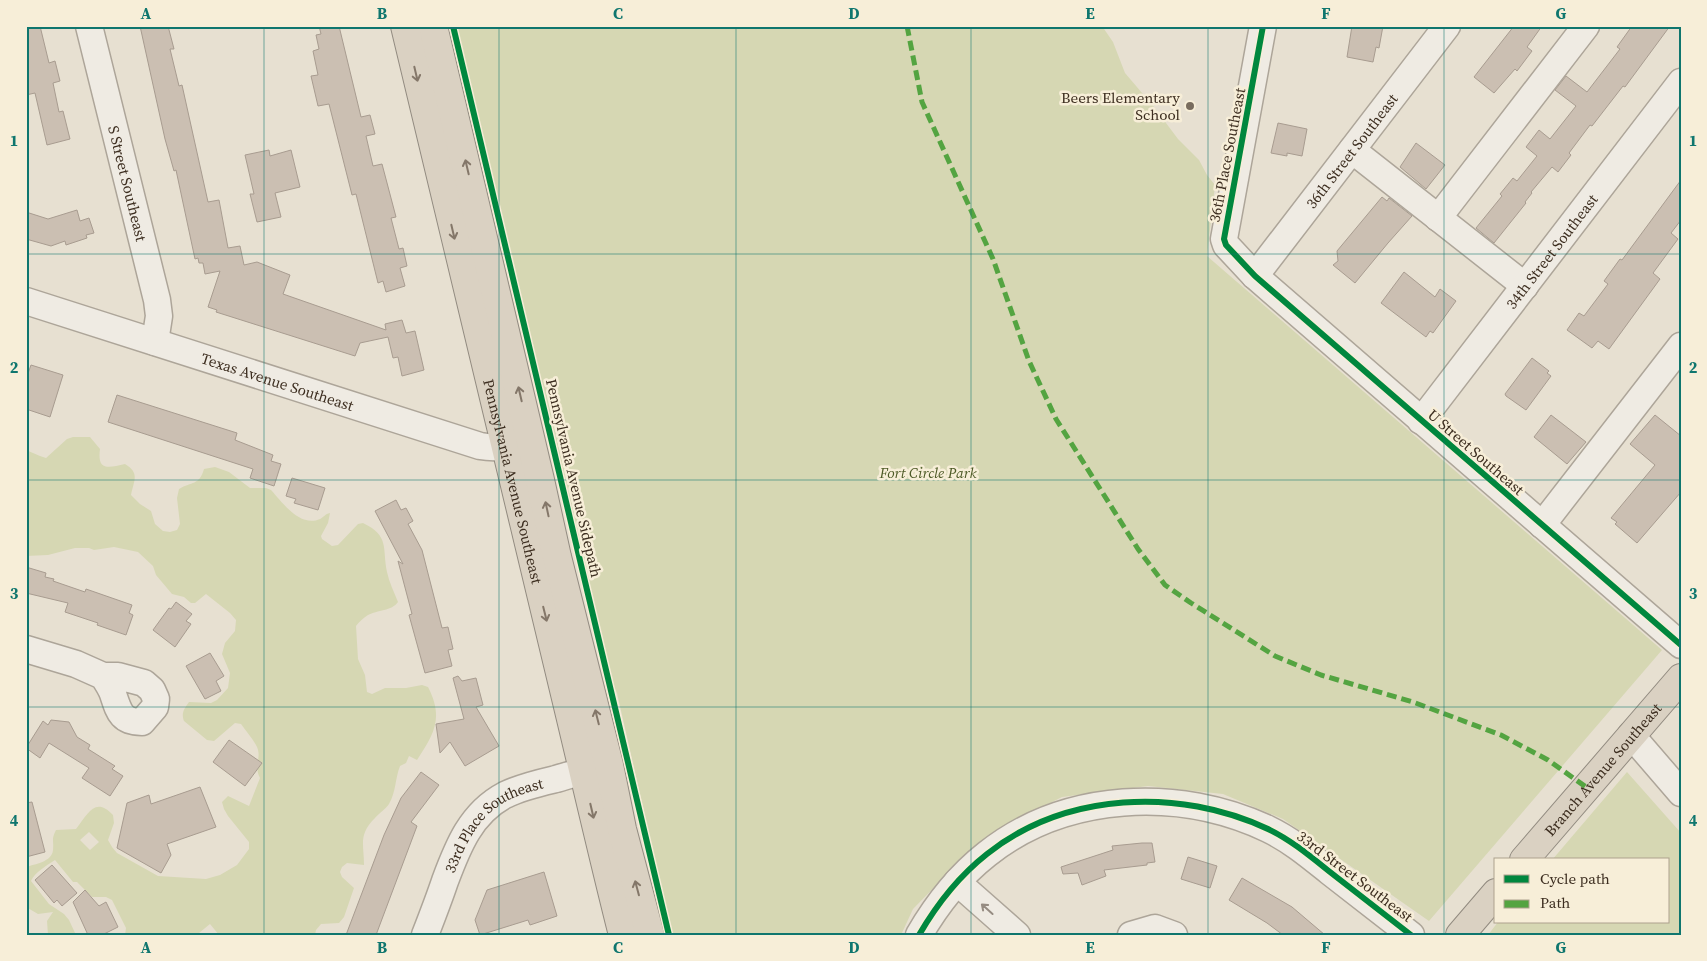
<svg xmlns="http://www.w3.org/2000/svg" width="1707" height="961" viewBox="0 0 1707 961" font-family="'Source Serif 4',serif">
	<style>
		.green { fill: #d6d7b3; fill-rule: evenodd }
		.building { fill: #cbbfb2; stroke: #a89c90 }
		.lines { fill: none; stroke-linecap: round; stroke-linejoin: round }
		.minor-casing { stroke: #ada599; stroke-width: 29 }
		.highway-casing { stroke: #928b80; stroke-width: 30 }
		.minor { stroke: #efebe3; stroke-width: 26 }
		.highway { stroke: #dad1c2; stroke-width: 28 }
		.quiet { stroke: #54a441; stroke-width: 5; stroke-dasharray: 10 5; stroke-linecap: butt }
		.cycleway-casing { stroke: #f7eed8; stroke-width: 9 }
		.cycleway { stroke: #00873e; stroke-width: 6 }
		.oneway { stroke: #847769 }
		.oneway2 { stroke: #968c82 }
		.grid { fill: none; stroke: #0f766e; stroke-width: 1; stroke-opacity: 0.55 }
		.poi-dot { fill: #786c5e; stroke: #f7eed8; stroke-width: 2 }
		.labels { text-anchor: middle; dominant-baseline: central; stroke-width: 5; stroke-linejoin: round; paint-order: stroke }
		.poi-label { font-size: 15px; fill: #3d2e20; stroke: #f7eed8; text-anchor: end }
		.street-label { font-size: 15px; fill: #3d2e20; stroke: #f7eed8 }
		.park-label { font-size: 15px; font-style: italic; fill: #4d5a26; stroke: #f7eed8 }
		.neatline { fill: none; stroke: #0f766e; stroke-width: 2 }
		.grid-label { font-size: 16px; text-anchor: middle; font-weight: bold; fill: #0f766e }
	</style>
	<rect width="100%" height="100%" fill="#e7e0d1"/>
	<g class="green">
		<path d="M449,26H1102L1113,42L1125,73L1154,107L1178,139L1199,160L1207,175L1215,185L1207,256L1662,650L1429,921L1283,819L1223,794L1148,786L1062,797L995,831L962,859L913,909L901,935H672L617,693L603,665L561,476L525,333L520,302L485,173L481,144Z"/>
		<path d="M73,437H90L100,449C97,471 108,468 125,464C140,473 134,480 131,495L140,504L151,511L155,524L163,531L170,532L177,530L180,524L177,498L179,489C192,481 199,486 204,469L215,467L229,472L250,488H266L271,490C282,502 300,528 320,519C324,517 325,514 330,513L328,523L321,536L322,539L332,546L338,545L358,524L363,523C390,536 382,548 387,572C389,582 394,592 398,602C392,611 377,610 368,615C363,618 359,622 356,626L358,659L365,675L367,692L372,694L385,688H406L422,685L428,687C444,718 434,734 417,760L409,756L406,763L400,766C395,779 396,792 389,804C386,809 379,813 375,818C358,835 364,844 364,865L347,863L342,867L340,872L342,877L354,888L344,917L339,923L321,924L316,930L315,935H219L210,924L199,933L200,935H125L126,928L112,900L106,897H92L77,882H73L55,860C46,866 35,872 31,881L49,904L64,914L69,920L76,935H48L47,921L53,912L38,914L26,907V867C35,864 52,862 53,850C54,840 51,840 56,830L76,829C88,814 95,796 113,815L114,823L108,840L112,847L117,853L158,876L206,879L220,875L237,865L249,849V842L228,816L224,809L222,802L228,796L249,806L260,778C253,765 262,759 257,747C253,739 246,731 241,724L235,723L214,741L207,740L184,721C181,713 184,709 189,702L211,703L217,700L228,688L230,673L222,654L225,643L235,631L236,620L230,613L206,594L195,603H191L184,597L172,594L156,575L153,566L138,552L114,547L94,550L89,548H75L48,555L26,556V450L40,456L46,458L67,439ZM89,832L99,842L90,850L80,840Z"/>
		<path d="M1627,772L1681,833V935H1488L1498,922H1668V860H1552Z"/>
	</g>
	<g class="building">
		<path d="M26,26H40L49,63L55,61L60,81L53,83L59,112L63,111L70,139L47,145L35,93L26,95Z"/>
		<path d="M140,26H168L174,49H170L179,86L182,85L208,202L219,200L228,248L240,246L244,265L257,262L290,275L283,294L386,330L385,324L402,320L406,333L415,331L424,370L402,376L398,357L393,358L388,337L360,343L355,356L216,312L217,310L208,307L220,271L205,274L203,263H199L198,258L195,259L176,170L174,171L165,139Z"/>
		<path d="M319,26H339L361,117L370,115L375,134L366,136L373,166L382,164L396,217L391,218L399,249L403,248L407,266L400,268L405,286L386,292L383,281L378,283L356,194L352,195L329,104L318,106L311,76L318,75L313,51L319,49L316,35L321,34Z"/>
		<path d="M1352,26H1383L1379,48L1376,47L1373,62L1347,57Z"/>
		<path d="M1514,26H1542L1527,47L1532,51L1517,71L1515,69L1494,93L1474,77Z"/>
		<path d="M1632,26H1670L1625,87L1623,86L1592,126L1590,125L1569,153L1571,155L1558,172L1552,167L1531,192L1532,193L1525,202L1526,203L1494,243L1476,228L1502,196L1500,194L1513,178L1517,181L1537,156L1526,147L1539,130L1550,139L1576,106L1555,90L1566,76L1587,92L1620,49L1617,47Z"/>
		<path d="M1278,123L1307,129L1302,156L1287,153V156L1271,153Z"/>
		<path d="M1416,143L1445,165L1426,189L1400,167Z"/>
		<path d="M269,150L270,156L291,150L300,187L275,193L281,217L257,222L250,194H254L245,155Z"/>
		<path d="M1681,180V220L1671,233L1678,239L1653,273L1660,279L1609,349L1598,341L1592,348L1567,330L1579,313L1584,316L1608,284L1604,281L1620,259L1622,260Z"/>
		<path d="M1382,197L1387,201L1389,198L1412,216L1388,243L1355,283L1333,265L1338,261L1337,251Z"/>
		<path d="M77,210L80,221L89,218L94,233L86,235L87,238L66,245L65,241L51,246L26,239V212L48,219Z"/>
		<path d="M1404,272L1435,297L1440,289L1456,301L1433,333L1430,331L1426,337L1381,303Z"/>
		<path d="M1532,358L1549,371L1547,373L1551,376L1526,410L1506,396L1505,394Z"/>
		<path d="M31,365L63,375L50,417L26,409V379Z"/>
		<path d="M117,395L237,433L235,440L273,455L271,461L281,464L274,486L250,478L253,469L108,422Z"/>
		<path d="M1551,415L1586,442L1567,464L1534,437Z"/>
		<path d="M1655,415L1681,436V492L1637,543L1615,524L1617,522L1611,518L1655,465L1630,444Z"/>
		<path d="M292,478L325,488L318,510L294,503L296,499L286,496Z"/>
		<path d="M396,500L401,510L406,508L413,521L408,524L422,550L442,628L448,627L453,649L448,650L452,666L425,673L409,615L412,614L398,561L403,564L375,511Z"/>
		<path d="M26,567L46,573L45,577L54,579L53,581L85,592L86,589L132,605L129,613L133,615L126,635L97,625L98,623L65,612L68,603L26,593Z"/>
		<path d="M176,602L192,614L186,621L191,624L175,647L153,630L169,608L171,609Z"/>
		<path d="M210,653L224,676L216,681L221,691L205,699L186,666Z"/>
		<path d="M458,676L462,681L476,678L483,705L476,707L499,746L465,766L450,742L440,753L436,724L464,719L453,678Z"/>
		<path d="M51,720L69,722L77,737L90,745L88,749L115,766L112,769L123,776L110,796L82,778L89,768L49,743L40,758L26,748L43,721L48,725Z"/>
		<path d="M229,740L262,763L245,786L213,762Z"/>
		<path d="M421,772L439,785L411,822L417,826L376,935H346L384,835L401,798Z"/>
		<path d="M200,787L216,827L167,844L171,855L161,873L117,848L127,803L149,795L151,804Z"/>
		<path d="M32,802L45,852L26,857V803Z"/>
		<path d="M1142,843H1152L1155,862L1147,863V865L1104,870L1106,876L1082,885L1078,873L1063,874L1061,867L1113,850L1112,846Z"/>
		<path d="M1188,857L1217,866L1210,888L1181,879Z"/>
		<path d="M52,865L77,893L62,906L57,900L54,903L35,880Z"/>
		<path d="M544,872L557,916L530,925L528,920L480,935L475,920L487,890Z"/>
		<path d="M1242,878L1292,907L1325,935H1283L1267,923L1229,900Z"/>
		<path d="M85,890L99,906L106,902L118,927L102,935H88L73,902Z"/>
	</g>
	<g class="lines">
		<g class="minor-casing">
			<g id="minor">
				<path id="s1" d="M89,26L157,300L159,316L155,342"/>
				<path d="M1263,26L1224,239L1226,245L1255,276L1681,645"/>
				<path d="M1352,150L1525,286"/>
				<path d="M1438,218L1586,26"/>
				<path id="s2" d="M1255,276L1447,26"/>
				<path id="s3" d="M26,301L480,446C497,449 511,446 527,442"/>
				<path id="s4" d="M1421,421L1681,82"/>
				<path d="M1542,525L1681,346"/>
				<path d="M26,649L76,664L103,676H118L144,683L152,690L156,699L155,707L142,722C121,722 119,712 113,694C111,688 107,682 103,676"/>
				<path d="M1631,735L1681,793"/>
				<path d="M957,882L1017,935"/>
				<path id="s5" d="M425,935C432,917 439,899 445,881C458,846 471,813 505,795C521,787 539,783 556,779C573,774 588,769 605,766"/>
				<path d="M919,935C937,904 959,876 987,854C1065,792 1179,787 1268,829C1291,840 1310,856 1330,872C1357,893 1384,914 1411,935"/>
				<path d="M1131,935L1155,928L1174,935"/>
			</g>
		</g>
		<g class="highway-casing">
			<g id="highway">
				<path id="s6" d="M405,26C458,250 511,474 566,698C585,777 603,856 623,935"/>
				<path d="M433,26L540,480L557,557L609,765L622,829L650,935"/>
				<path id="s7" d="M1524,860L1681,678"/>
				<path d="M1460,935L1496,893"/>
			</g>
		</g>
		<use href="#minor" class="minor"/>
		<use href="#highway" class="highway"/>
		<path class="quiet" d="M907,26L922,102L993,259L1029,361L1056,419L1138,549L1165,585L1191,603L1275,656L1321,675L1413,702L1501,735L1548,760L1586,787"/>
		<g class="cycleway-casing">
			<g id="cycleway">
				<path d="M453,26L669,935"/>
				<path d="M1263,26L1224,239L1226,245L1255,276L1681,645"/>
				<path d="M919,935C937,904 959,876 987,854C1065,792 1179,787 1268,829C1291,840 1310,856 1330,872C1357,893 1384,914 1411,935"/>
			</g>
		</g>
		<use href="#cycleway" class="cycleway"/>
	</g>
	<defs><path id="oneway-shaft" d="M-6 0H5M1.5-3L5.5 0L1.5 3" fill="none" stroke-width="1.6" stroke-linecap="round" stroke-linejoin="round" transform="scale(1.25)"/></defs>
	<g class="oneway">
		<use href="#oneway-shaft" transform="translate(416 74) rotate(77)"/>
		<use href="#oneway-shaft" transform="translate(467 167) rotate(-103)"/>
		<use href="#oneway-shaft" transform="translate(453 232) rotate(77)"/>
		<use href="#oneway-shaft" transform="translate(520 394) rotate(-103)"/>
		<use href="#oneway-shaft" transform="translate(547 509) rotate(-102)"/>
		<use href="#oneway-shaft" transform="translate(545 614) rotate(76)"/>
		<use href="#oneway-shaft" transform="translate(597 717) rotate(-104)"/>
		<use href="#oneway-shaft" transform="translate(592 811) rotate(77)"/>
		<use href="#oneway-shaft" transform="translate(637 888) rotate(-105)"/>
	</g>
	<use class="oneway2" href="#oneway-shaft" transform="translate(987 909) rotate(-138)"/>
	<path class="grid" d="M264,26V935M499,26V935M736,26V935M971,26V935M1208,26V935M1444,26V935M26,254H1681M26,480H1681M26,707H1681"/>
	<circle class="poi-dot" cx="1190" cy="106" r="5"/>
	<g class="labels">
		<g class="poi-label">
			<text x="1180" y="97">Beers Elementary<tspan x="1180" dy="17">School</tspan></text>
		</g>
		<g class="street-label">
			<text stroke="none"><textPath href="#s2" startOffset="158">36th Street Southeast</textPath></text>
			<text transform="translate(1227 155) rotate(-79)">36th Place Southeast</text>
			<text stroke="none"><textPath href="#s1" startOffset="162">S Street Southeast</textPath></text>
			<text stroke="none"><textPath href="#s4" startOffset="214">34th Street Southeast</textPath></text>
			<text stroke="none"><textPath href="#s3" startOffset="264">Texas Avenue Southeast</textPath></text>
			<text transform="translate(1476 452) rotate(41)">U Street Southeast</text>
			<text transform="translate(574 478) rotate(77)">Pennsylvania Avenue Sidepath</text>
			<text stroke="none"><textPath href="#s6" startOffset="468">Pennsylvania Avenue Southeast</textPath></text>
			<text stroke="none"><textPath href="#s7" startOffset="120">Branch Avenue Southeast</textPath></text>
			<text stroke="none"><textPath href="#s5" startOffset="136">33rd Place Southeast</textPath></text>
			<text transform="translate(1355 876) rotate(37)">33rd Street Southeast</text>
		</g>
		<g class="park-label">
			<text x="928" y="472">Fort Circle Park</text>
		</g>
	</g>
	<rect width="1707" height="961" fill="none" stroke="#f7eed8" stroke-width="55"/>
	<rect x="1494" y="858" width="175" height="65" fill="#f7eed8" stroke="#ada18e"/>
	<rect x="1504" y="875" width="25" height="8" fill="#00873e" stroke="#ada18e"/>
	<text x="1540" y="884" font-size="15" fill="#3d2e20">Cycle path</text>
	<rect x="1504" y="900" width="25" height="8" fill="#54a441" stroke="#ada18e"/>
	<text x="1540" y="908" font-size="15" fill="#3d2e20">Path</text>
	<rect x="28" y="28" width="1652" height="906" class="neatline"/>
	<g class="grid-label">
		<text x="146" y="19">A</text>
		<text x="382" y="19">B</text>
		<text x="618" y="19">C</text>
		<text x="854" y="19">D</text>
		<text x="1090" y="19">E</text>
		<text x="1326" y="19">F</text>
		<text x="1561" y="19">G</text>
		<text x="14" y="146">1</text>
		<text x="1693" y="146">1</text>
		<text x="14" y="373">2</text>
		<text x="1693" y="373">2</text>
		<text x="14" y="599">3</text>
		<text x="1693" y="599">3</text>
		<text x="14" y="826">4</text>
		<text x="1693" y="826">4</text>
		<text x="146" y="953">A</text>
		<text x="382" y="953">B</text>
		<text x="618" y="953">C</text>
		<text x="854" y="953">D</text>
		<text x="1090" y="953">E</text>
		<text x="1326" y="953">F</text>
		<text x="1561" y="953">G</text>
	</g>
</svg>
